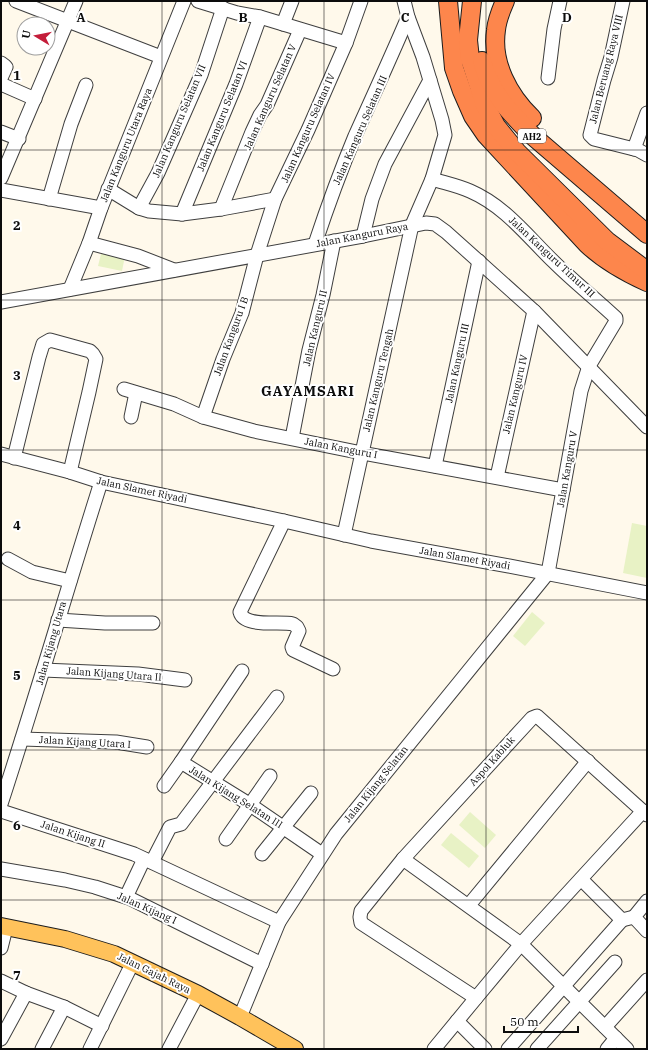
<svg xmlns="http://www.w3.org/2000/svg" width="648" height="1050" viewBox="0 0 648 1050" font-family="'IBM Plex Serif',serif">
	<style>
		.pitch { fill: #e8f2c5 }
		.lines { fill: none; stroke-linecap: round; stroke-linejoin: round }
		.minor-casing { stroke: #3f3f3f; stroke-width: 15 }
		.major-casing { stroke: #1d1d1d; stroke-width: 18 }
		.highway-casing { stroke: #1d1d1d; stroke-width: 20 }
		.minor { stroke: #fff; stroke-width: 13 }
		.major { stroke: #ffc25b; stroke-width: 16 }
		.highway { stroke: #fd864c; stroke-width: 18 }
		.grid { fill: none; stroke: #0c0c0c; stroke-width: 1; stroke-opacity: 0.55 }
		.labels { text-anchor: middle; dominant-baseline: central; stroke-width: 4; stroke-linejoin: round; paint-order: stroke }
		.shield { fill: #fff; stroke: #555; stroke-width: 1 }
		.shield-label { font-size: 9px; font-weight: bold; fill: #0c0c0c }
		.street-label { font-size: 10px; fill: #0c0c0c; stroke: #fff }
		.district-label { font-size: 14px; font-weight: bold; letter-spacing: 1px; fill: #0c0c0c; stroke: #fff }
		.grid-label { font-size: 13px; text-anchor: middle; font-weight: bold; fill: #0c0c0c; stroke: #fff; stroke-width: 4; stroke-linejoin: round; paint-order: stroke }
	</style>
	<rect width="100%" height="100%" fill="#fff9eb"/>
	<g class="pitch">
		<path d="M102,250L125,256L122,271L98,266Z"/>
		<path d="M632,523L647,526V578L623,573Z"/>
		<path d="M532,612L545,623L525,646L513,636Z"/>
		<path d="M470,812L496,835L485,848L459,825Z"/>
		<path d="M451,833L479,856L469,868L441,845Z"/>
	</g>
	<g class="lines">
		<g class="minor-casing">
			<g id="minor">
				<path d="M16,1L161,57"/>
				<path d="M198,1L237,13L260,17L346,43"/>
				<path d="M623,1L611,57L604,80L590,135L594,139L638,150L647,155"/>
				<path d="M283,24L292,1"/>
				<path d="M1,63L5,66L6,67L1,78"/>
				<path d="M548,78L554,29L560,1"/>
				<path d="M1,84L35,99"/>
				<path d="M1,132L19,139"/>
				<path d="M634,149L647,113"/>
				<path d="M1,178L76,1"/>
				<path d="M108,189L139,208L149,211L182,214L221,209L275,199"/>
				<path d="M1,190L101,208"/>
				<path d="M49,199L71,124L86,85"/>
				<path d="M139,208L158,173L201,75L223,8"/>
				<path d="M221,209L252,132L260,115L267,105L300,30"/>
				<path d="M182,214L236,84L260,17"/>
				<path d="M363,236L372,199L385,164L430,80"/>
				<path d="M89,243L138,256L174,270"/>
				<path d="M315,244C327,208 340,172 355,136C373,96 391,57 408,17"/>
				<path d="M70,289L89,243L101,208L184,1"/>
				<path d="M1,302L363,236L426,223L435,224L446,232L534,311L647,427"/>
				<path d="M124,389L174,404L203,417L254,431L362,453L563,490"/>
				<path d="M131,417L136,393"/>
				<path d="M203,417L223,359L242,313L257,255L275,199L308,130L346,43L361,1"/>
				<path d="M292,438L309,350L323,295L334,241"/>
				<path d="M1,454L70,472L101,482L284,521L371,541L509,566L647,593"/>
				<path d="M14,458L39,357L43,344L50,340L90,351L93,354L96,359L89,392L70,472"/>
				<path d="M435,466L479,261"/>
				<path d="M497,477L534,311"/>
				<path d="M284,521L240,612C244,628 280,621 293,624L297,627L299,631L292,647L293,650L333,669"/>
				<path d="M344,535L412,225L432,179L445,135L442,120L423,57L408,17L404,1"/>
				<path d="M8,559L32,572L70,581"/>
				<path d="M58,620L105,623H153"/>
				<path d="M43,670L138,674L185,680"/>
				<path d="M242,671L181,762L249,804L322,854"/>
				<path d="M22,739L116,742L147,747"/>
				<path d="M164,786L181,762"/>
				<path d="M1,804C36,697 67,589 101,482"/>
				<path d="M1,811L134,854L279,922"/>
				<path d="M226,839L270,776"/>
				<path d="M262,854L311,793"/>
				<path d="M403,859L521,944L627,1049"/>
				<path d="M152,862L170,827L181,824L277,697"/>
				<path d="M1,869L65,880L95,887L129,898L262,964"/>
				<path d="M581,879L622,920L634,917"/>
				<path d="M126,897L144,859"/>
				<path d="M647,901L634,917L647,931"/>
				<path d="M469,905L588,761"/>
				<path d="M1,948L6,928"/>
				<path d="M1,981L26,993L64,1007L102,1026"/>
				<path d="M476,998L521,944L643,811"/>
				<path d="M240,1017L279,922L336,834L548,573L581,391L589,366L616,321V318C596,299 574,282 554,262C528,237 505,206 470,191C459,186 445,183 432,179"/>
				<path d="M457,1021L485,1049"/>
				<path d="M605,1027L647,980"/>
				<path d="M1,1039L26,993"/>
				<path d="M42,1049L64,1007"/>
				<path d="M90,1049L133,962"/>
				<path d="M169,1049L198,994"/>
				<path d="M434,1049L476,998L361,923L360,917L361,911L403,859L532,718L537,716L647,815"/>
				<path d="M508,1049L622,920"/>
				<path d="M537,1049L615,962"/>
				<path d="M607,1049L616,1038"/>
			</g>
		</g>
		<g class="major-casing">
			<path id="major" d="M1,926L65,939L114,954L198,994L240,1017L295,1049"/>
		</g>
		<g class="highway-casing">
			<g id="highway">
				<path d="M448,1L454,68L462,91L473,116L486,135L587,244C605,261 625,272 647,282"/>
				<path d="M472,1L468,40L470,59L485,105L496,126L517,152L607,241L647,271"/>
				<path d="M505,1C501,10 497,20 496,30C491,63 509,96 532,118"/>
				<path d="M482,61C491,94 511,114 534,137L647,234"/>
			</g>
		</g>
		<use href="#minor" class="minor"/>
		<use href="#major" class="major"/>
		<use href="#highway" class="highway"/>
	</g>
	<path class="grid" d="M162,1V1049M324,1V1049M486,1V1049M1,150H647M1,300H647M1,450H647M1,600H647M1,750H647M1,900H647"/>
	<g class="labels">
		<rect class="shield" x="518" y="129" width="28" height="14" rx="3"/>
		<g class="shield-label">
			<text x="532" y="136">AH2</text>
		</g>
		<g class="street-label">
			<text transform="translate(606 69) rotate(-76)">Jalan Beruang Raya VIII</text>
			<text transform="translate(270 97) rotate(-66)">Jalan Kanguru Selatan V</text>
			<text transform="translate(222 116) rotate(-68)">Jalan Kanguru Selatan VI</text>
			<text transform="translate(179 121) rotate(-67)">Jalan Kanguru Selatan VII</text>
			<text transform="translate(308 128) rotate(-66)">Jalan Kanguru Selatan IV</text>
			<text transform="translate(360 130) rotate(-66)">Jalan Kanguru Selatan III</text>
			<text transform="translate(126 145) rotate(-68)">Jalan Kanguru Utara Raya</text>
			<text transform="translate(362 235) rotate(-11)">Jalan Kanguru Raya</text>
			<text transform="translate(552 257) rotate(43)">Jalan Kanguru Timur III</text>
			<text transform="translate(315 328) rotate(-77)">Jalan Kanguru II</text>
			<text transform="translate(231 336) rotate(-70)">Jalan Kanguru I B</text>
			<text transform="translate(457 363) rotate(-78)">Jalan Kanguru III</text>
			<text transform="translate(378 380) rotate(-77)">Jalan Kanguru Tengah</text>
			<text transform="translate(515 394) rotate(-77)">Jalan Kanguru IV</text>
			<text transform="translate(341 448) rotate(11)">Jalan Kanguru I</text>
			<text transform="translate(567 469) rotate(-80)">Jalan Kanguru V</text>
			<text transform="translate(142 490) rotate(12)">Jalan Slamet Riyadi</text>
			<text transform="translate(465 558) rotate(10)">Jalan Slamet Riyadi</text>
			<text transform="translate(51 643) rotate(-74)">Jalan Kijang Utara</text>
			<text transform="translate(114 674) rotate(4)">Jalan Kijang Utara II</text>
			<text transform="translate(85 742) rotate(3)">Jalan Kijang Utara I</text>
			<text transform="translate(492 761) rotate(-48)">Aspol Kabluk</text>
			<text transform="translate(376 784) rotate(-51)">Jalan Kijang Selatan</text>
			<text transform="translate(236 797) rotate(32)">Jalan Kijang Selatan III</text>
			<text transform="translate(73 834) rotate(18)">Jalan Kijang II</text>
			<text transform="translate(147 908) rotate(24)">Jalan Kijang I</text>
			<text transform="translate(154 973) rotate(26)">Jalan Gajah Raya</text>
		</g>
		<g class="district-label">
			<text x="308" y="391">GAYAMSARI</text>
		</g>
	</g>
	<g class="grid-label">
		<text x="81" y="22">A</text>
		<text x="243" y="22">B</text>
		<text x="405" y="22">C</text>
		<text x="567" y="22">D</text>
		<text x="17" y="80">1</text>
		<text x="17" y="230">2</text>
		<text x="17" y="380">3</text>
		<text x="17" y="530">4</text>
		<text x="17" y="680">5</text>
		<text x="17" y="830">6</text>
		<text x="17" y="980">7</text>
	</g>
	<rect width="648" height="1050" fill="none" stroke="#0c0c0c" stroke-width="4"/>
	<g transform="translate(36 36) rotate(280)"><circle r="19" fill="#ffffff" stroke="#9e9e9e"/>
	<path d="M0-3L7 15L0 10L-7 15Z" fill="#c41d3a"/>
	<text y="-6" font-size="11" font-weight="bold" text-anchor="middle" fill="#0c0c0c">U</text>
	</g>
	<path d="M504 1026v6h74v-6" fill="none" stroke="#0c0c0c" stroke-width="2"/>
	<text x="510" y="1026" font-size="12" fill="#0c0c0c" stroke="#ffffff" stroke-width="3" paint-order="stroke">50 m</text>
</svg>
